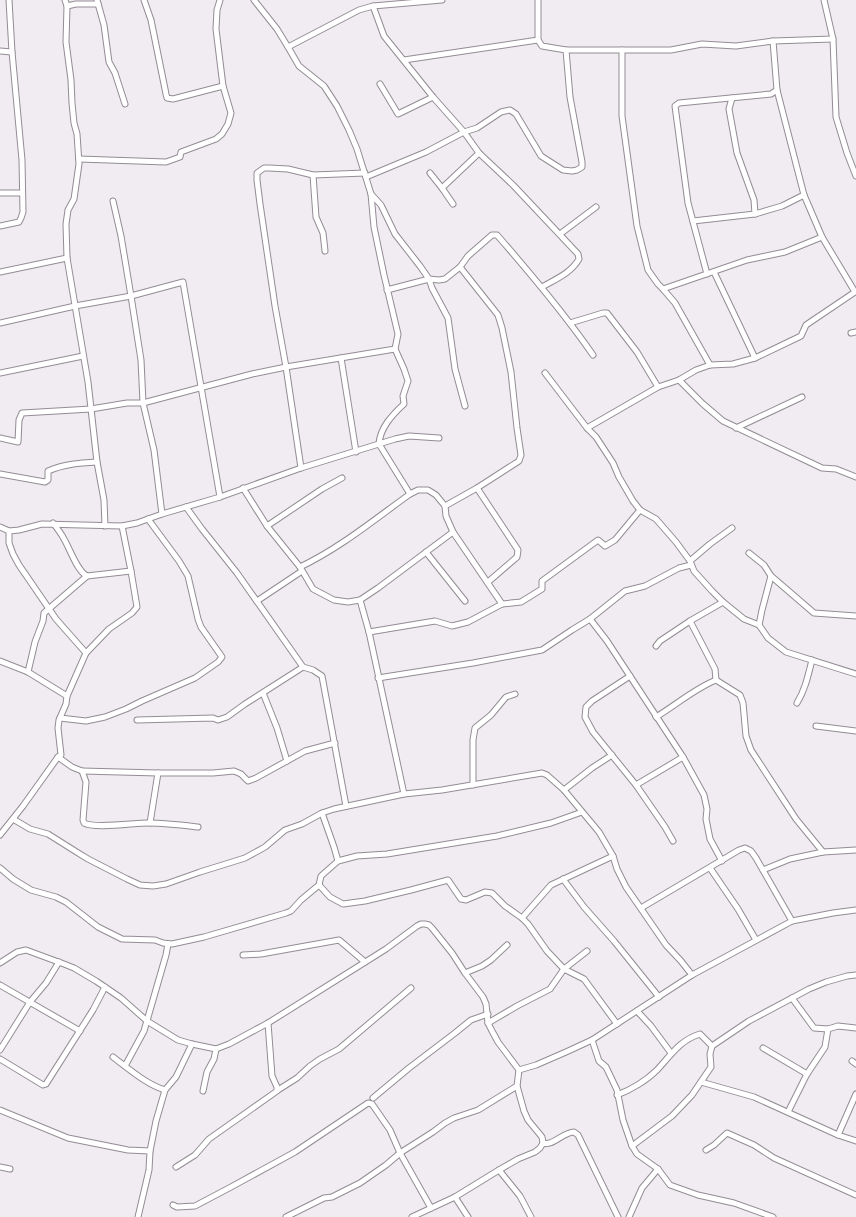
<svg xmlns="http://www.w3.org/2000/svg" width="856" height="1217" viewBox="0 0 856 1217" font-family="'Noto Sans',sans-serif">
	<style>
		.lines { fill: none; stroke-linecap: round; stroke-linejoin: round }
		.minor-casing { stroke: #928d93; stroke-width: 7 }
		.minor { stroke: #fff; stroke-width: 5 }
	</style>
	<rect width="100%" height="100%" fill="#f1ecf2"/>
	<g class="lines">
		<g class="minor-casing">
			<g id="minor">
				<path d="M65,0L67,6L66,42L71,80L72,103L74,123L77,134L79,164L74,199L68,210L66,224L67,258L88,382L97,462L104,500L105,526"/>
				<path d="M97,0L104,25L109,62L115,73L125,104"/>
				<path d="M144,0L151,20L166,94L167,98L173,99L223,86"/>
				<path d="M254,0L277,29L288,47L299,66L324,86L337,106L349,130L357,149L371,194L374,227L384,275L398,334L395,349L404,369L408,381L403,396L404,404C392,415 380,428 379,444L410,494"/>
				<path d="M824,0L833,39L836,117L847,153L856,176"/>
				<path d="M67,6L76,4H98"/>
				<path d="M373,6L384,36L433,97L464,132L479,153L513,185L578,254L579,259C571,273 556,279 542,287"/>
				<path d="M538,40L542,46L566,50H671L702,44L736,46L773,41L833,39"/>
				<path d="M288,47L359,10L373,6L442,0"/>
				<path d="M622,50V116L637,226L648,270L658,284L663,289L675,303L710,365"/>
				<path d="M0,51L12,52"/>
				<path d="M404,60L538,40V0"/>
				<path d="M380,84L398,114L433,97"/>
				<path d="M732,98L729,109L737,153L754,200L755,214"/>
				<path d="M79,159L166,162L180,157L181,152L216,139L222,134L228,124L231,113L223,86L216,29L217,10L220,0"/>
				<path d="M430,173L442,188L453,204"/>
				<path d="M313,175L316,217L323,233L325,251"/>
				<path d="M366,177L426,152L464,132L477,128L501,112L510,110L516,114L541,156L563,170L572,171L577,170L582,167V162L570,97L566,50"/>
				<path d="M442,188L479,153"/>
				<path d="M0,193H22"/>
				<path d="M371,194L381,205L395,234L420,266L429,279L432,288L448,318L455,369L465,406"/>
				<path d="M113,201L121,236L131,296L141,360L143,403L154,450L162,514"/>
				<path d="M693,221L755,214L782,206L804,195"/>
				<path d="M0,226L19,222L21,218L23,212L22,160L12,52L9,0"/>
				<path d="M560,234L596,207"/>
				<path d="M0,272L67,258"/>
				<path d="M714,272L755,358"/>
				<path d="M707,274L688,203L675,106L679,103L771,94L777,90"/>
				<path d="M663,289L747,260L785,252L822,237"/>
				<path d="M387,290L429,279L439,280L445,279L460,267L468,256L492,235H497C531,274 564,313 593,355"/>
				<path d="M0,323L75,306L131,296L183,282L220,497"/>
				<path d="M570,323L603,313H607L637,352L658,387"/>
				<path d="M851,333L856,332"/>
				<path d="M341,358L356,452"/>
				<path d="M0,373L83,356"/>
				<path d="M545,373L587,428L596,437L613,463L619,477L633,501L640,510L656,519L676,542L690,561L694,571L712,591L723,602L744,619L759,625L768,638L786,652L856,674"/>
				<path d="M679,380L703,404L723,421L822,468L836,469L856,477"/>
				<path d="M587,428L658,387L679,380L696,370L710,365L733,364L755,358L801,336L806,325L855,292L822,237L804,195L777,90L773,41"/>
				<path d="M736,428L802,397"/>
				<path d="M0,438L18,442L19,420L22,413L91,409L127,403H143L252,374L286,367L395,349"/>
				<path d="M301,468L286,367L275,306L260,204L257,180V173L264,168H269L288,169L313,175L365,173"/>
				<path d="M0,474L45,482L48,480V471C64,464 80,463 97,462"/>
				<path d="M243,488L267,526L300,567L313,589L334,600L348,602L360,600L378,588L453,532"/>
				<path d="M477,488L518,550L517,557L488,582"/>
				<path d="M445,506L477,488L519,461L521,455L517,428L511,372L502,328L498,315L460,267"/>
				<path d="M186,507L202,529L237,573L303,667L313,670L322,676L346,806"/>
				<path d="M53,523C57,528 61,533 64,539C70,549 77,571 87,576L131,571"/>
				<path d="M267,526L322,489L342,478"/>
				<path d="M0,527L9,531L19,530L42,524L122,526L137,523L162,514L220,497L301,468L395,439L409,436L439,438"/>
				<path d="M9,531V543L13,554L19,565L56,619L86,653"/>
				<path d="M426,552L465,601"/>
				<path d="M749,553L764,565L771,576L814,613L856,616"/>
				<path d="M690,561L710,544L732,528"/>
				<path d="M300,567C340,548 375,519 410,494L418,490H428L436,495L445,506L446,516L453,532L502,604"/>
				<path d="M360,600L369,632L404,794"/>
				<path d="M257,601L302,571"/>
				<path d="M590,619L607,641L683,757L704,795L707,809L706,819L710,839L722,861"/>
				<path d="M759,625L762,610L771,576"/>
				<path d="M369,632L435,621L452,626L468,622L502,604L521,602L542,589V581L598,540L605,546L615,540L640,510"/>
				<path d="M656,646L660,641L690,621"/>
				<path d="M0,661L28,672L67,696L66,704L59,720L58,728L61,755L58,757L72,767L82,771L86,782L83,820L84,823C94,829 134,823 148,823C165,823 181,825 198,827"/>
				<path d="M28,672L35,642L43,621L44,613L87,576"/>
				<path d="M630,676L592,701L586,707L585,717L593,732L636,785L665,827L673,841"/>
				<path d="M378,678L473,663L542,650L572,630L590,619L625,591L645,586L679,568L691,565"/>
				<path d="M716,680L740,695L743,703L746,736L751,750L796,819L823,852"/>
				<path d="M716,680L715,669L690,621L723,602"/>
				<path d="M263,693L277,728L287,761"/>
				<path d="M67,696L86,653L109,629L132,613L137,607L131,571L122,526"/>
				<path d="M797,703C805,690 808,676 812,660"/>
				<path d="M656,717C676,705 694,689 716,680"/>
				<path d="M60,718L86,721L105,717L126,709L142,701L195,678L218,662L222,657L201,627L198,619L188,576L179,561L148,519"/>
				<path d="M137,720L213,718L218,720L227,717L245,704L303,667"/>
				<path d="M816,726L856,731"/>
				<path d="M82,771L158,773H213L234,771L241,774L248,781L256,778L305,751L335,743"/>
				<path d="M473,785V740L475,728L491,715L506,697L515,694"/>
				<path d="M636,785L683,757"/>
				<path d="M564,790L592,768L612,755"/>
				<path d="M322,813L334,847L338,861"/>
				<path d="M13,819L30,829L48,834L75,851L88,859L127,879L140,885L153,886L166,884L200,872L245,858L265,847L285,830L302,824L322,813L334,809L404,794L442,790L542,773L547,775L564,790L599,832L613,856L617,869L626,887L666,945L681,961L692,975"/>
				<path d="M150,823L158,773"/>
				<path d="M0,835L23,806L58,757"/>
				<path d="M0,868L13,879L31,890L56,897L66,902L98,927L122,939L155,940L163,943L172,944L204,937L286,913L291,911L301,900L319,885L321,876L338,861L357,856L387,854L497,836L551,823L582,812"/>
				<path d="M710,868L738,909L756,940"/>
				<path d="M763,870L790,859L823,852L856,850"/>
				<path d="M563,879L584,907L614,941L659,997"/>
				<path d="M319,885L330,897L343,904L365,901L411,890L448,880L461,899L466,900L485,892L492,893L505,906L522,918L528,924L547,951L564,969L584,979L617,1024"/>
				<path d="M641,908L739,850L745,848L751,851L756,858L792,921"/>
				<path d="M522,918L551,885L613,856"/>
				<path d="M243,955L261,954L339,940L365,962"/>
				<path d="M0,963L17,952L26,950L64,964L74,968L96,981L121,998L147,1021L178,1040L192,1044L216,1049L229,1044L268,1023L386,949L417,926L421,924H425L429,925L432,928L452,953L465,973L483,997L486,1004L488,1023L492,1031L498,1042L519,1070L517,1086L524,1111L528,1120L542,1137L543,1143L540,1148L535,1152L518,1159L499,1170L455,1197L412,1217"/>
				<path d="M465,973L482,966L491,960L507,945"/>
				<path d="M0,985L80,1031"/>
				<path d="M792,998L814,1028L828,1029L838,1026L856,1028"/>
				<path d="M637,1011L651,1026L671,1053"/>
				<path d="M488,1023L517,1006L550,989L564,969L587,951"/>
				<path d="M592,1040L599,1061L606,1067L617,1090L623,1120L632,1146L637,1154L658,1169"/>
				<path d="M712,1046L749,1021L809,989L826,982L847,976L856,975"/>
				<path d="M763,1048L807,1074"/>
				<path d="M0,1050L30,1002L46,983L59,962"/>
				<path d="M113,1057C129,1069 146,1084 165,1090L176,1077L192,1044"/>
				<path d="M0,1059L43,1085L46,1084L93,1010L105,987"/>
				<path d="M852,1061L856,1064"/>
				<path d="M125,1066L144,1031L166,955L168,944"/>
				<path d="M519,1070L536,1065L566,1052L592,1040L692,975L792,921L833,913L856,910"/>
				<path d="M701,1082L754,1097L838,1135L856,1094"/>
				<path d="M278,1090L297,1078L310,1066L320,1059L339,1049L411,988"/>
				<path d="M203,1091L207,1072L214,1059L216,1049"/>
				<path d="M617,1095C631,1090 647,1080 657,1070C671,1055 680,1040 700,1034L712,1046L710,1054L711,1067L692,1095L672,1116L632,1146"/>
				<path d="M373,1098L409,1068L455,1033L471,1020L488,1014"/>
				<path d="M0,1110L68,1138L128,1150L150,1151"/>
				<path d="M788,1112L807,1074L825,1047L828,1029"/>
				<path d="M838,1135L856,1141"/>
				<path d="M543,1143C552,1147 563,1132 574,1132L578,1135L618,1217"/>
				<path d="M706,1150L714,1145L727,1133L754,1145L774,1158L856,1195"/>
				<path d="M0,1167L10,1169"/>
				<path d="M176,1167L195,1155L209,1139L277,1091V1087L272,1076L268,1023"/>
				<path d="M499,1170L520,1196L531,1217"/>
				<path d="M455,1197L468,1217"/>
				<path d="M173,1205L177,1207L195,1206L231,1187L295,1152L368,1103L372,1104L390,1130L400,1153L431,1208"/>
				<path d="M138,1217L149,1170L150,1151L156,1121L165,1090"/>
				<path d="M286,1217L324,1198L332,1197L360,1183L386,1165L400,1153L433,1132L445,1123L454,1118L478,1110L517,1086"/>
				<path d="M629,1217L642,1188L658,1169L670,1185L698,1195L734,1203L773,1217"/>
			</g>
		</g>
		<use href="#minor" class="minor"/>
	</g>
</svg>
